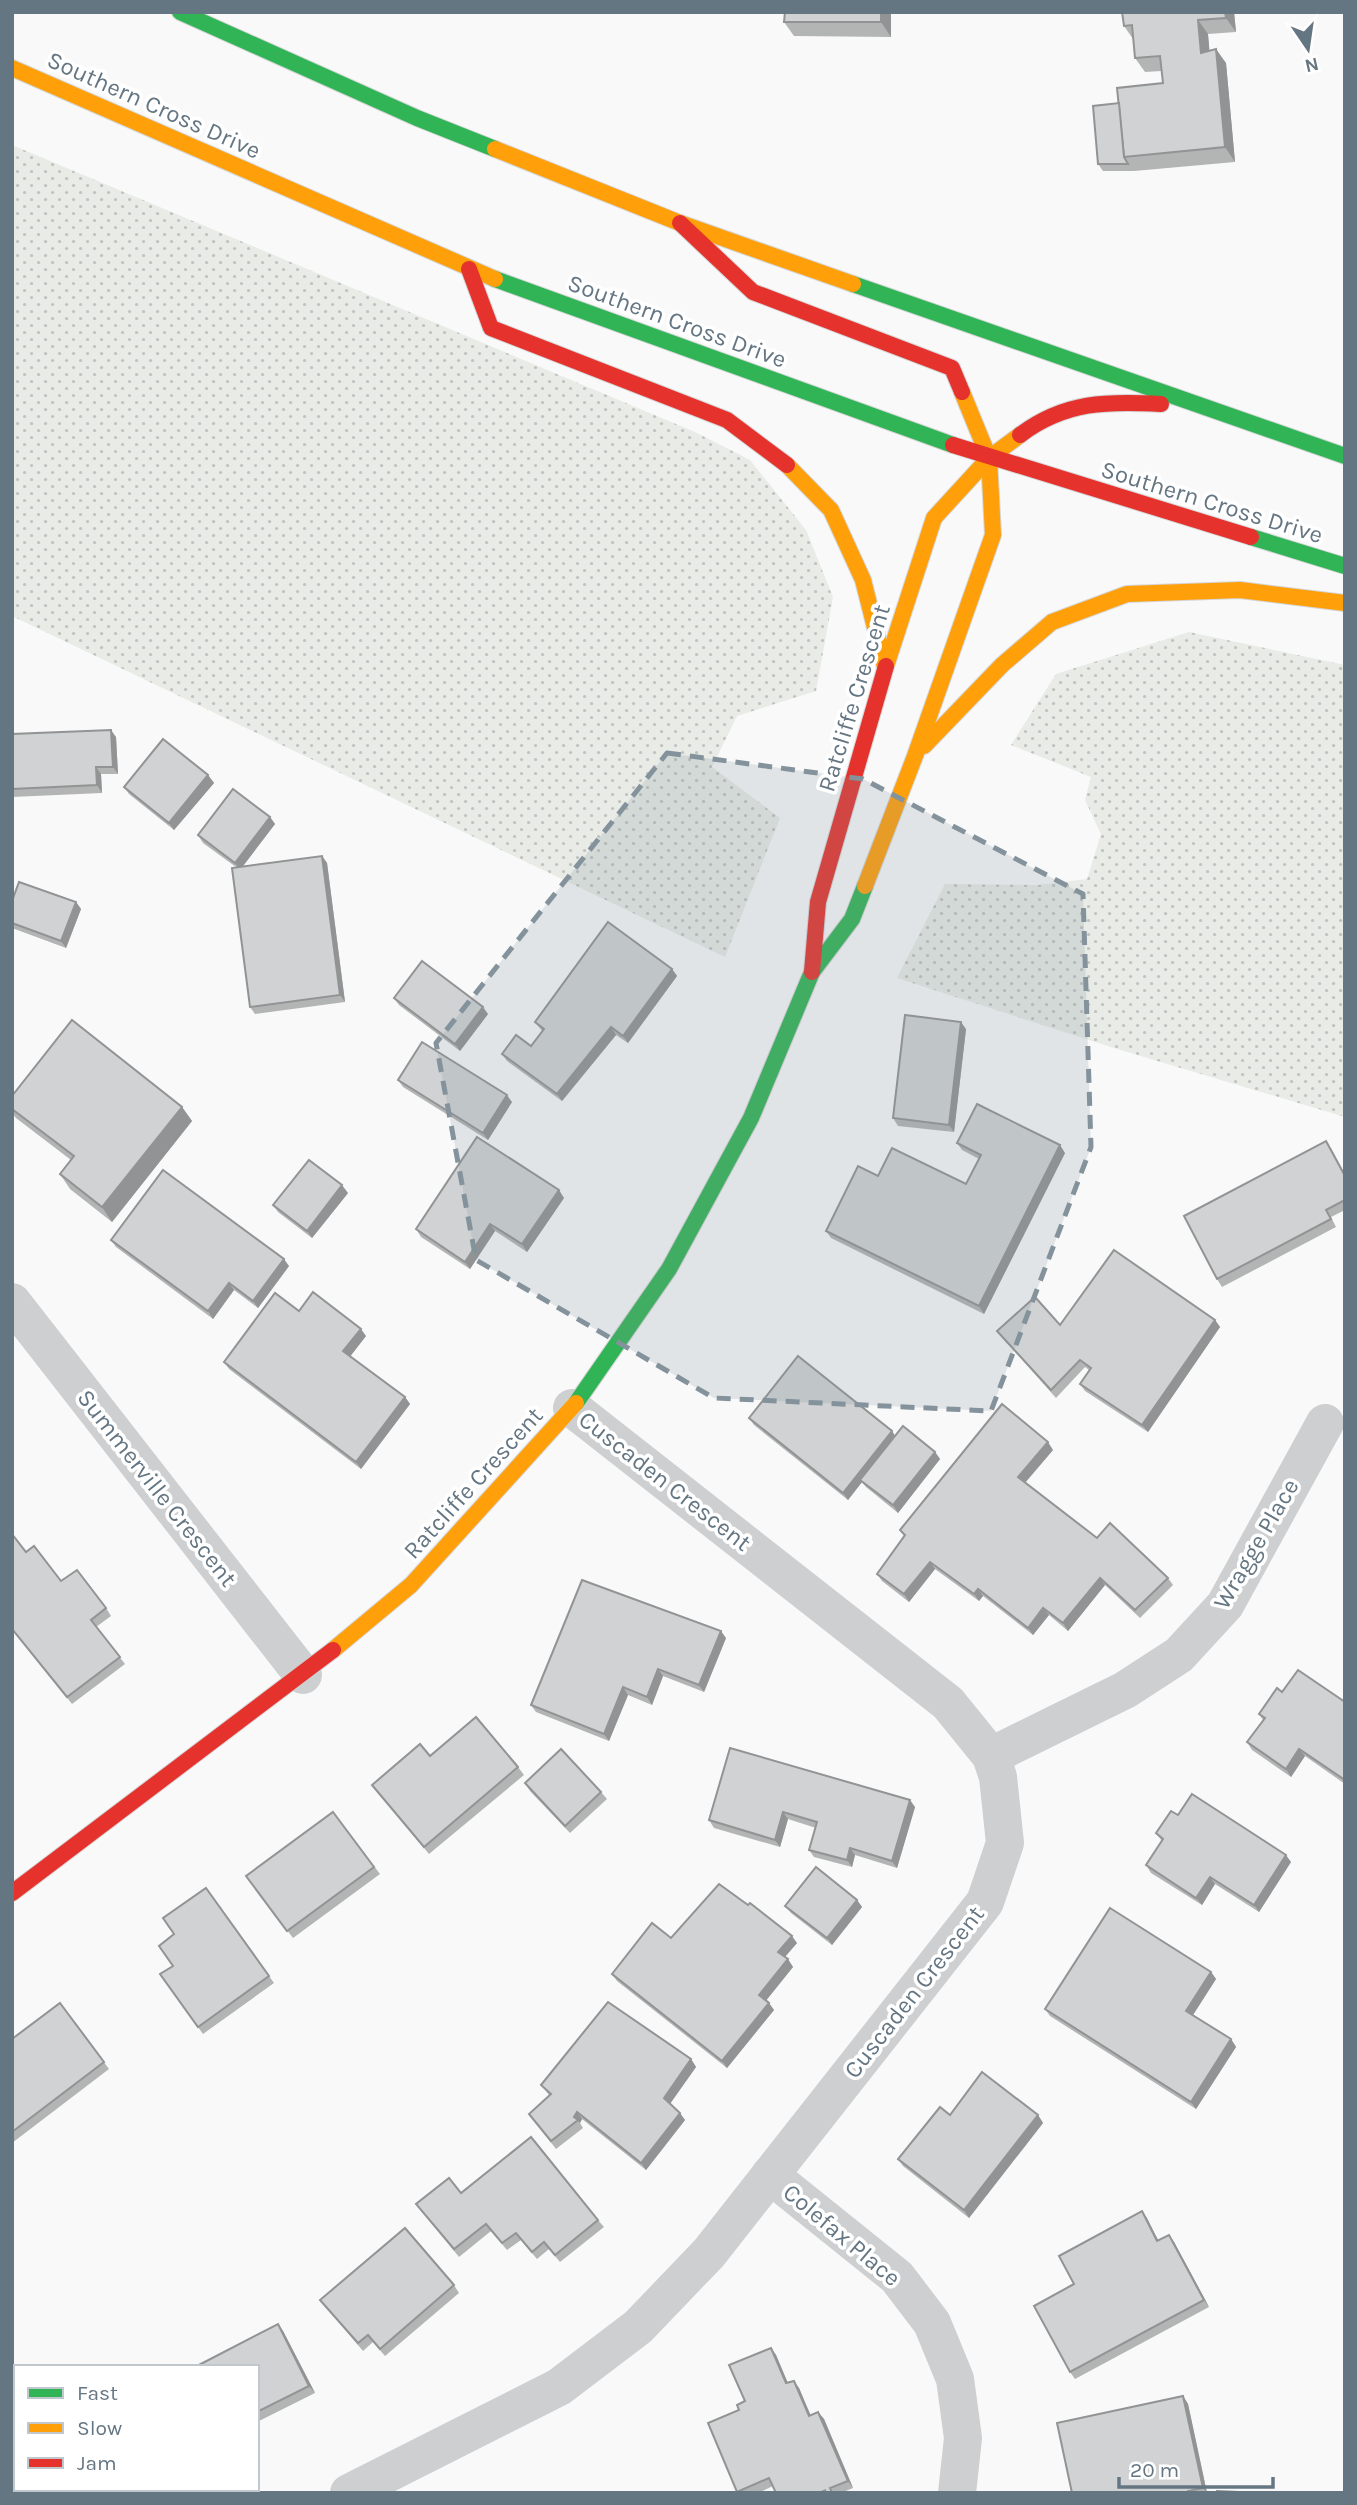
<svg xmlns="http://www.w3.org/2000/svg" width="1357" height="2505" viewBox="0 0 1357 2505" font-family="Karla,sans-serif">
	<style>
		.grass { fill: url(#grass-dots) }
		.lines { fill: none; stroke-linecap: round; stroke-linejoin: round }
		.fast-casing { stroke: #d5d6d7; stroke-width: 18 }
		.slow-casing { stroke: #d5d6d7; stroke-width: 18 }
		.jam-casing { stroke: #d5d6d7; stroke-width: 18 }
		.street { stroke: #cecfd0; stroke-width: 38 }
		.fast { stroke: #30b455; stroke-width: 16 }
		.slow { stroke: #ff9f0a; stroke-width: 16 }
		.jam { stroke: #e5322d; stroke-width: 16 }
		.wall { fill: #b3b5b5 }
		.shaded-wall { fill: #929394 }
		.building { fill: #d0d2d3; stroke: #929394; stroke-width: 2 }
		.marked { fill: #84929c; fill-opacity: 0.2; stroke: #84929c; stroke-width: 5; stroke-dasharray: 14 9; stroke-linejoin: round }
		.labels { text-anchor: middle; dominant-baseline: central; stroke-width: 7; stroke-linejoin: round; paint-order: stroke }
		.street-label { font-size: 24px; fill: #657683; stroke: #fff }
	</style>
	<defs>
		<pattern id="grass-dots" width="8" height="8" patternUnits="userSpaceOnUse" patternTransform="scale(1.75)"><rect width="8" height="8" fill="#e8ebe6"/><path d="M2 2h.1M6 6h.1" fill="none" stroke="#c0c3c0" stroke-width="1.8" stroke-linecap="round"/></pattern>
	</defs>
	<rect width="100%" height="100%" fill="#f9f9f9"/>
	<g class="grass">
		<path d="M12,145L695,432L750,460L806,530L833,597L816,691L737,716L712,767L780,818L725,957L12,616Z"/>
		<path d="M1189,632L1345,665V1117L1114,1048L897,978L945,884L1038,885L1087,879L1101,834L1085,800L1091,777L1011,745L1056,674Z"/>
	</g>
	<g class="lines">
		<g class="fast-casing">
			<g id="fast">
				<path d="M180,12L417,118L495,149"/>
				<path d="M495,279L953,445"/>
				<path d="M853,284L1345,456"/>
				<path d="M1251,537L1345,566"/>
				<path d="M576,1403L669,1269L751,1118L812,972L852,919L865,886"/>
			</g>
		</g>
		<g class="slow-casing">
			<g id="slow">
				<path d="M12,68L495,279"/>
				<path d="M495,149L680,223L853,284"/>
				<path d="M787,465L831,510L863,580L885,667"/>
				<path d="M886,666L934,518L989,458L1020,435"/>
				<path d="M924,746L1002,665L1052,622L1127,594L1240,590L1345,603"/>
				<path d="M865,886L915,756L993,535L989,458L962,392"/>
				<path d="M333,1650L411,1585L576,1403"/>
			</g>
		</g>
		<g class="jam-casing">
			<g id="jam">
				<path d="M680,223L753,292L952,368L962,392"/>
				<path d="M469,269L491,328L727,420L787,465"/>
				<path d="M1020,435C1065,401 1108,401 1161,404"/>
				<path d="M953,445L1251,537"/>
				<path d="M812,972L818,902L886,666"/>
				<path d="M12,1893L333,1650"/>
			</g>
		</g>
		<g class="street">
			<path d="M12,1302L303,1675"/>
			<path d="M991,1756L1125,1690L1179,1655L1225,1605L1325,1423"/>
			<path d="M770,2175L897,2277L932,2323L955,2379L963,2438L957,2493"/>
			<path d="M349,2493L559,2387L638,2327L709,2253L985,1902L1005,1843L998,1777L991,1756L948,1703L572,1408"/>
		</g>
		<use href="#fast" class="fast"/>
		<use href="#slow" class="slow"/>
		<use href="#jam" class="jam"/>
	</g>
	<g class="wall">
		<path d="M891,12V37L794,36L784,22Z"/>
		<path d="M1122,12H1234L1236,32L1208,34L1209,51L1226,63L1235,162L1134,171H1103L1098,164L1119,103L1163,83L1161,71L1145,72L1135,58L1133,39L1124,26Z"/>
		<path d="M12,734L116,737L118,774H101L102,793L12,797Z"/>
		<path d="M208,775L214,783L174,830L129,794L124,787Z"/>
		<path d="M270,817L275,824L243,866L322,856L327,863L345,1002L255,1014L250,1007L236,867L203,843L198,835Z"/>
		<path d="M12,901L76,902L81,909L66,948L12,928Z"/>
		<path d="M672,969L677,976L628,1043L616,1035L562,1101L507,1061L502,1054L531,1046L542,1031L535,1022Z"/>
		<path d="M394,998L488,1014L460,1051L399,1005Z"/>
		<path d="M966,1029L954,1132L898,1126L893,1118Z"/>
		<path d="M398,1080L512,1102L488,1140L403,1087Z"/>
		<path d="M12,1096L182,1107L192,1121L112,1222L70,1189L60,1174L71,1160L16,1118L12,1113Z"/>
		<path d="M957,1143L1065,1153L984,1314L831,1238L826,1231L878,1176L966,1184L979,1159L962,1150Z"/>
		<path d="M1331,1148L1345,1174V1210L1331,1217L1336,1227L1222,1287L1217,1279Z"/>
		<path d="M348,1193L312,1238L278,1212L273,1205Z"/>
		<path d="M564,1198L527,1252L495,1231L470,1269L421,1237L416,1229Z"/>
		<path d="M111,1240L289,1266L258,1308L234,1290L213,1319L116,1247Z"/>
		<path d="M299,1311L366,1336L350,1356L405,1397L410,1404L361,1469L229,1369L224,1362Z"/>
		<path d="M1215,1320L1220,1327L1148,1432L1085,1391L1080,1384L1089,1370L1085,1367L1056,1398L1003,1338L997,1331L1060,1325Z"/>
		<path d="M749,1418L892,1431L895,1436L935,1452L940,1459L898,1513L866,1487L862,1482L848,1500L754,1425Z"/>
		<path d="M1053,1450L1025,1483L1097,1538L1168,1578L1173,1585L1140,1618L1105,1585L1068,1631L1049,1615L1033,1635L983,1596L979,1601L935,1569L909,1602L882,1581L877,1574L904,1536L900,1530Z"/>
		<path d="M12,1534L26,1552L61,1581L106,1608L111,1616L96,1627L125,1664L72,1704L12,1629Z"/>
		<path d="M726,1638L704,1692L663,1676L652,1705L628,1695L609,1741L536,1712L531,1705Z"/>
		<path d="M1282,1692L1345,1702V1784L1305,1756L1291,1777L1252,1750L1247,1742L1263,1720L1259,1714Z"/>
		<path d="M730,1748L915,1807L897,1868L855,1855L852,1867L814,1857L809,1850L816,1828L788,1819L780,1847L714,1828L709,1820Z"/>
		<path d="M430,1756L518,1767L524,1775L429,1854L372,1785Z"/>
		<path d="M525,1783L601,1792L607,1799L570,1833L530,1791Z"/>
		<path d="M333,1812L380,1874L293,1938L246,1876Z"/>
		<path d="M1178,1815L1291,1862L1259,1912L1215,1884L1202,1905L1151,1873L1146,1865L1162,1841L1156,1833Z"/>
		<path d="M206,1888L274,1983L203,2034L160,1974L173,1966L174,1934Z"/>
		<path d="M857,1900L862,1907L832,1945L791,1913L785,1906Z"/>
		<path d="M671,1938L797,1943L785,1957L793,1967L766,2000L774,2010L727,2068L617,1981L612,1974Z"/>
		<path d="M1211,1972L1216,1979L1193,2015L1231,2039L1236,2047L1196,2109L1050,2016L1045,2009Z"/>
		<path d="M60,2003L109,2069L12,2143V2039Z"/>
		<path d="M691,2059L696,2067L670,2104L685,2120L646,2170L582,2119L580,2123L583,2128L556,2149L529,2114L549,2095L541,2085Z"/>
		<path d="M950,2115H1038L1043,2123L969,2218L903,2166L898,2159Z"/>
		<path d="M461,2193L598,2220L604,2227L560,2262L549,2249L537,2259L521,2240L507,2250L491,2231L459,2257L416,2204Z"/>
		<path d="M1142,2211L1158,2240L1174,2242L1209,2307L1075,2379L1070,2372L1074,2284Z"/>
		<path d="M454,2285L459,2293L385,2356L373,2342L363,2351L320,2300Z"/>
		<path d="M278,2324L283,2331L315,2393L257,2422V2367Z"/>
		<path d="M771,2348L776,2355L788,2383L799,2388L810,2415L818,2412L824,2419L853,2488L841,2493H776L773,2486L758,2493H738L745,2401Z"/>
		<path d="M1183,2396L1188,2404L1207,2493H1072Z"/>
		<path d="M60,2489H101L96,2493H62Z"/>
	</g>
	<g class="shaded-wall">
		<path d="M881,12H891V37L881,22Z"/>
		<path d="M1225,12H1234L1236,32L1226,18Z"/>
		<path d="M1198,20L1208,34L1211,67L1201,53Z"/>
		<path d="M1216,49L1226,63L1235,162L1225,147Z"/>
		<path d="M111,730L116,737L118,774L113,767Z"/>
		<path d="M96,767L101,774L102,793L97,785Z"/>
		<path d="M208,775L214,783L174,830L169,823Z"/>
		<path d="M270,817L275,824L240,870L235,863Z"/>
		<path d="M322,856L327,863L345,1002L340,995Z"/>
		<path d="M76,902L81,909L66,948L61,941Z"/>
		<path d="M672,969L677,976L628,1043L623,1036Z"/>
		<path d="M483,1007L488,1014L460,1051L455,1044Z"/>
		<path d="M961,1022L966,1029L954,1132L949,1125Z"/>
		<path d="M611,1027L616,1035L562,1101L557,1094Z"/>
		<path d="M507,1095L512,1102L488,1140L483,1133Z"/>
		<path d="M182,1107L192,1121L112,1222L102,1207Z"/>
		<path d="M1060,1145L1065,1153L984,1314L979,1306Z"/>
		<path d="M342,1185L348,1193L312,1238L307,1231Z"/>
		<path d="M559,1190L564,1198L527,1252L522,1244Z"/>
		<path d="M490,1224L495,1231L470,1269L465,1262Z"/>
		<path d="M284,1259L289,1266L258,1308L253,1301Z"/>
		<path d="M229,1283L234,1290L213,1319L208,1311Z"/>
		<path d="M1215,1320L1220,1327L1148,1432L1142,1425Z"/>
		<path d="M361,1329L366,1336L349,1358L343,1351Z"/>
		<path d="M405,1397L410,1404L361,1469L356,1462Z"/>
		<path d="M892,1431L897,1439L860,1480L862,1482L848,1500L843,1493Z"/>
		<path d="M1048,1442L1053,1450L1023,1485L1018,1477Z"/>
		<path d="M935,1452L940,1459L898,1513L893,1505Z"/>
		<path d="M930,1562L935,1569L909,1602L904,1594Z"/>
		<path d="M1100,1578L1105,1585L1068,1631L1063,1623Z"/>
		<path d="M978,1589L983,1596L979,1601L974,1594Z"/>
		<path d="M1043,1608L1049,1615L1033,1635L1028,1628Z"/>
		<path d="M721,1631L726,1638L704,1692L699,1685Z"/>
		<path d="M658,1669L663,1676L652,1705L647,1697Z"/>
		<path d="M623,1687L628,1695L609,1741L604,1734Z"/>
		<path d="M1299,1749L1305,1756L1291,1777L1286,1769Z"/>
		<path d="M910,1800L915,1807L897,1868L892,1861Z"/>
		<path d="M783,1812L788,1819L780,1847L775,1840Z"/>
		<path d="M850,1848L855,1855L852,1867L847,1860Z"/>
		<path d="M1286,1855L1291,1862L1259,1912L1254,1905Z"/>
		<path d="M1210,1877L1215,1884L1202,1905L1196,1898Z"/>
		<path d="M857,1900L862,1907L832,1945L827,1938Z"/>
		<path d="M792,1936L797,1943L783,1959L778,1952Z"/>
		<path d="M788,1959L793,1967L765,2002L759,1995Z"/>
		<path d="M1211,1972L1216,1979L1191,2018L1186,2011Z"/>
		<path d="M769,2003L774,2010L727,2068L722,2061Z"/>
		<path d="M1231,2039L1236,2047L1196,2109L1191,2102Z"/>
		<path d="M691,2059L696,2067L669,2105L664,2098Z"/>
		<path d="M577,2112L582,2119L580,2123L574,2117Z"/>
		<path d="M680,2113L685,2120L646,2170L641,2163Z"/>
		<path d="M1038,2115L1043,2123L969,2218L964,2210Z"/>
		<path d="M1142,2211L1147,2218L1162,2248L1157,2241Z"/>
		<path d="M1169,2235L1174,2242L1209,2307L1204,2300Z"/>
		<path d="M278,2324L283,2331L315,2393L309,2386Z"/>
		<path d="M771,2348L776,2355L791,2391L786,2383Z"/>
		<path d="M794,2381L799,2388L814,2423L809,2416Z"/>
		<path d="M1183,2396L1188,2404L1207,2493L1203,2488Z"/>
		<path d="M818,2412L824,2419L853,2488L848,2481Z"/>
	</g>
	<g class="building">
		<path d="M785,12H881V22H784Z"/>
		<path d="M1122,12H1225L1226,18L1198,20L1201,53L1216,49L1225,147L1124,157L1117,88L1163,83L1160,56L1135,58L1132,25L1124,26Z"/>
		<path d="M1119,103L1124,157L1128,164H1098L1093,106Z"/>
		<path d="M111,730L113,767H96L97,785L12,789V734Z"/>
		<path d="M163,739L208,775L169,823L124,787Z"/>
		<path d="M233,789L270,817L235,863L198,835Z"/>
		<path d="M322,856L340,995L250,1007L232,868Z"/>
		<path d="M19,882L76,902L61,941L12,923V901Z"/>
		<path d="M608,922L672,969L623,1036L611,1027L557,1094L502,1054L516,1035L531,1046L544,1029L535,1022Z"/>
		<path d="M422,961L483,1007L455,1044L394,998Z"/>
		<path d="M905,1015L961,1022L949,1125L893,1118Z"/>
		<path d="M72,1020L182,1107L102,1207L60,1174L74,1156L12,1109V1096Z"/>
		<path d="M422,1042L507,1095L483,1133L398,1080Z"/>
		<path d="M977,1104L1060,1145L979,1306L826,1231L858,1166L878,1176L892,1148L966,1184L981,1155L957,1143Z"/>
		<path d="M477,1137L559,1190L522,1244L490,1224L465,1262L416,1229Z"/>
		<path d="M1326,1141L1345,1176V1200L1326,1210L1331,1219L1217,1279L1184,1216Z"/>
		<path d="M309,1160L342,1185L307,1231L273,1205Z"/>
		<path d="M163,1170L284,1259L253,1301L229,1283L208,1311L111,1240Z"/>
		<path d="M1114,1250L1215,1320L1142,1425L1080,1384L1091,1368L1080,1360L1051,1390L997,1331L1035,1297L1060,1325Z"/>
		<path d="M313,1292L361,1329L343,1351L405,1397L356,1462L224,1362L275,1293L299,1311Z"/>
		<path d="M798,1356L892,1431L843,1493L749,1418Z"/>
		<path d="M1002,1404L1048,1442L1018,1477L1097,1538L1110,1523L1168,1578L1135,1610L1100,1578L1063,1623L1043,1608L1028,1628L978,1589L974,1594L930,1562L904,1594L877,1574L905,1535L900,1530Z"/>
		<path d="M903,1426L935,1452L893,1505L860,1480Z"/>
		<path d="M12,1534L26,1552L34,1546L61,1581L77,1570L106,1608L91,1620L120,1657L67,1697L12,1629Z"/>
		<path d="M582,1580L721,1631L699,1685L658,1669L647,1697L623,1687L604,1734L531,1705Z"/>
		<path d="M1298,1670L1345,1702V1780L1299,1749L1286,1769L1247,1742L1265,1718L1259,1714L1277,1688L1282,1692Z"/>
		<path d="M476,1717L518,1767L424,1847L372,1785L420,1744L430,1756Z"/>
		<path d="M730,1748L910,1800L892,1861L850,1848L847,1860L809,1850L817,1822L783,1812L775,1840L709,1820Z"/>
		<path d="M561,1749L601,1792L565,1826L525,1783Z"/>
		<path d="M1192,1794L1286,1855L1254,1905L1210,1877L1196,1898L1146,1865L1163,1839L1156,1833L1171,1811L1178,1815Z"/>
		<path d="M333,1812L374,1867L287,1931L246,1876Z"/>
		<path d="M816,1867L857,1900L827,1938L785,1906Z"/>
		<path d="M719,1884L748,1905L750,1903L792,1936L778,1952L788,1959L759,1995L769,2003L722,2061L612,1974L652,1923L671,1938Z"/>
		<path d="M206,1888L269,1976L198,2027L160,1974L173,1966L159,1946L174,1934L163,1918Z"/>
		<path d="M1110,1908L1211,1972L1186,2011L1231,2039L1191,2102L1045,2009Z"/>
		<path d="M608,2002L691,2059L664,2098L680,2113L641,2163L577,2112L574,2117L578,2120L551,2141L529,2114L551,2094L541,2085Z"/>
		<path d="M60,2003L104,2062L12,2132V2039Z"/>
		<path d="M982,2072L1038,2115L964,2210L898,2159L940,2107L950,2115Z"/>
		<path d="M531,2137L598,2220L555,2255L544,2242L532,2252L516,2233L502,2243L486,2224L454,2249L416,2204L449,2178L461,2193Z"/>
		<path d="M1142,2211L1157,2241L1169,2235L1204,2300L1070,2372L1034,2306L1074,2284L1059,2256Z"/>
		<path d="M405,2228L454,2285L380,2349L368,2335L358,2343L320,2300Z"/>
		<path d="M278,2324L309,2386L257,2412V2367H195Z"/>
		<path d="M771,2348L786,2383L794,2381L809,2416L818,2412L848,2481L830,2488L832,2493H819L826,2490L819,2493H776L769,2478L737,2492L708,2423L739,2410L737,2405L745,2401L729,2365Z"/>
		<path d="M1183,2396L1203,2488L1188,2491V2493H1072L1057,2423Z"/>
		<path d="M60,2489H85L79,2493H62Z"/>
		<path d="M1217,2491L1262,2493H1217Z"/>
	</g>
	<path class="marked" d="M667,753L863,779L1083,894L1091,1147L991,1411L714,1398L476,1260L436,1043Z"/>
	<g class="labels">
		<g class="street-label">
			<text transform="translate(154 105) rotate(24)">Southern Cross Drive</text>
			<text transform="translate(677 321) rotate(20)">Southern Cross Drive</text>
			<text transform="translate(1212 502) rotate(17)">Southern Cross Drive</text>
			<text transform="translate(854 698) rotate(-73)">Ratcliffe Crescent</text>
			<text transform="translate(665 1481) rotate(38)">Cuscaden Crescent</text>
			<text transform="translate(473 1483) rotate(-48)">Ratcliffe Crescent</text>
			<text transform="translate(157 1488) rotate(52)">Summerville Crescent</text>
			<text transform="translate(1256 1544) rotate(-60)">Wragge Place</text>
			<text transform="translate(914 1992) rotate(-52)">Cuscaden Crescent</text>
			<text transform="translate(842 2235) rotate(40)">Colefax Place</text>
		</g>
	</g>
	<rect width="1357" height="2505" fill="none" stroke="#657683" stroke-width="28"/>
	<rect x="14" y="2365" width="245" height="126" fill="#ffffff" stroke="#c1c8cd" stroke-width="2"/>
	<rect x="28" y="2388" width="35" height="10" fill="#30b455" stroke="#c1c8cd" stroke-width="2"/>
	<text x="77" y="2400" font-size="21" fill="#657683">Fast</text>
	<rect x="28" y="2423" width="35" height="10" fill="#ff9f0a" stroke="#c1c8cd" stroke-width="2"/>
	<text x="77" y="2435" font-size="21" fill="#657683">Slow</text>
	<rect x="28" y="2458" width="35" height="10" fill="#e5322d" stroke="#c1c8cd" stroke-width="2"/>
	<text x="77" y="2470" font-size="21" fill="#657683">Jam</text>
	<g transform="translate(1308 49) rotate(167)" stroke="#ffffff" stroke-width="5" paint-order="stroke">
	<path d="M0-5L12 26L0 18L-12 26Z" fill="#657683"/>
	<text y="-10" font-size="19" font-weight="bold" text-anchor="middle" fill="#657683">N</text>
	</g>
	<path d="M1119 2477v10h154v-10" fill="none" stroke="#657683" stroke-width="3.5"/>
	<text x="1130" y="2477" font-size="21" fill="#657683" stroke="#ffffff" stroke-width="5" paint-order="stroke">20 m</text>
</svg>
